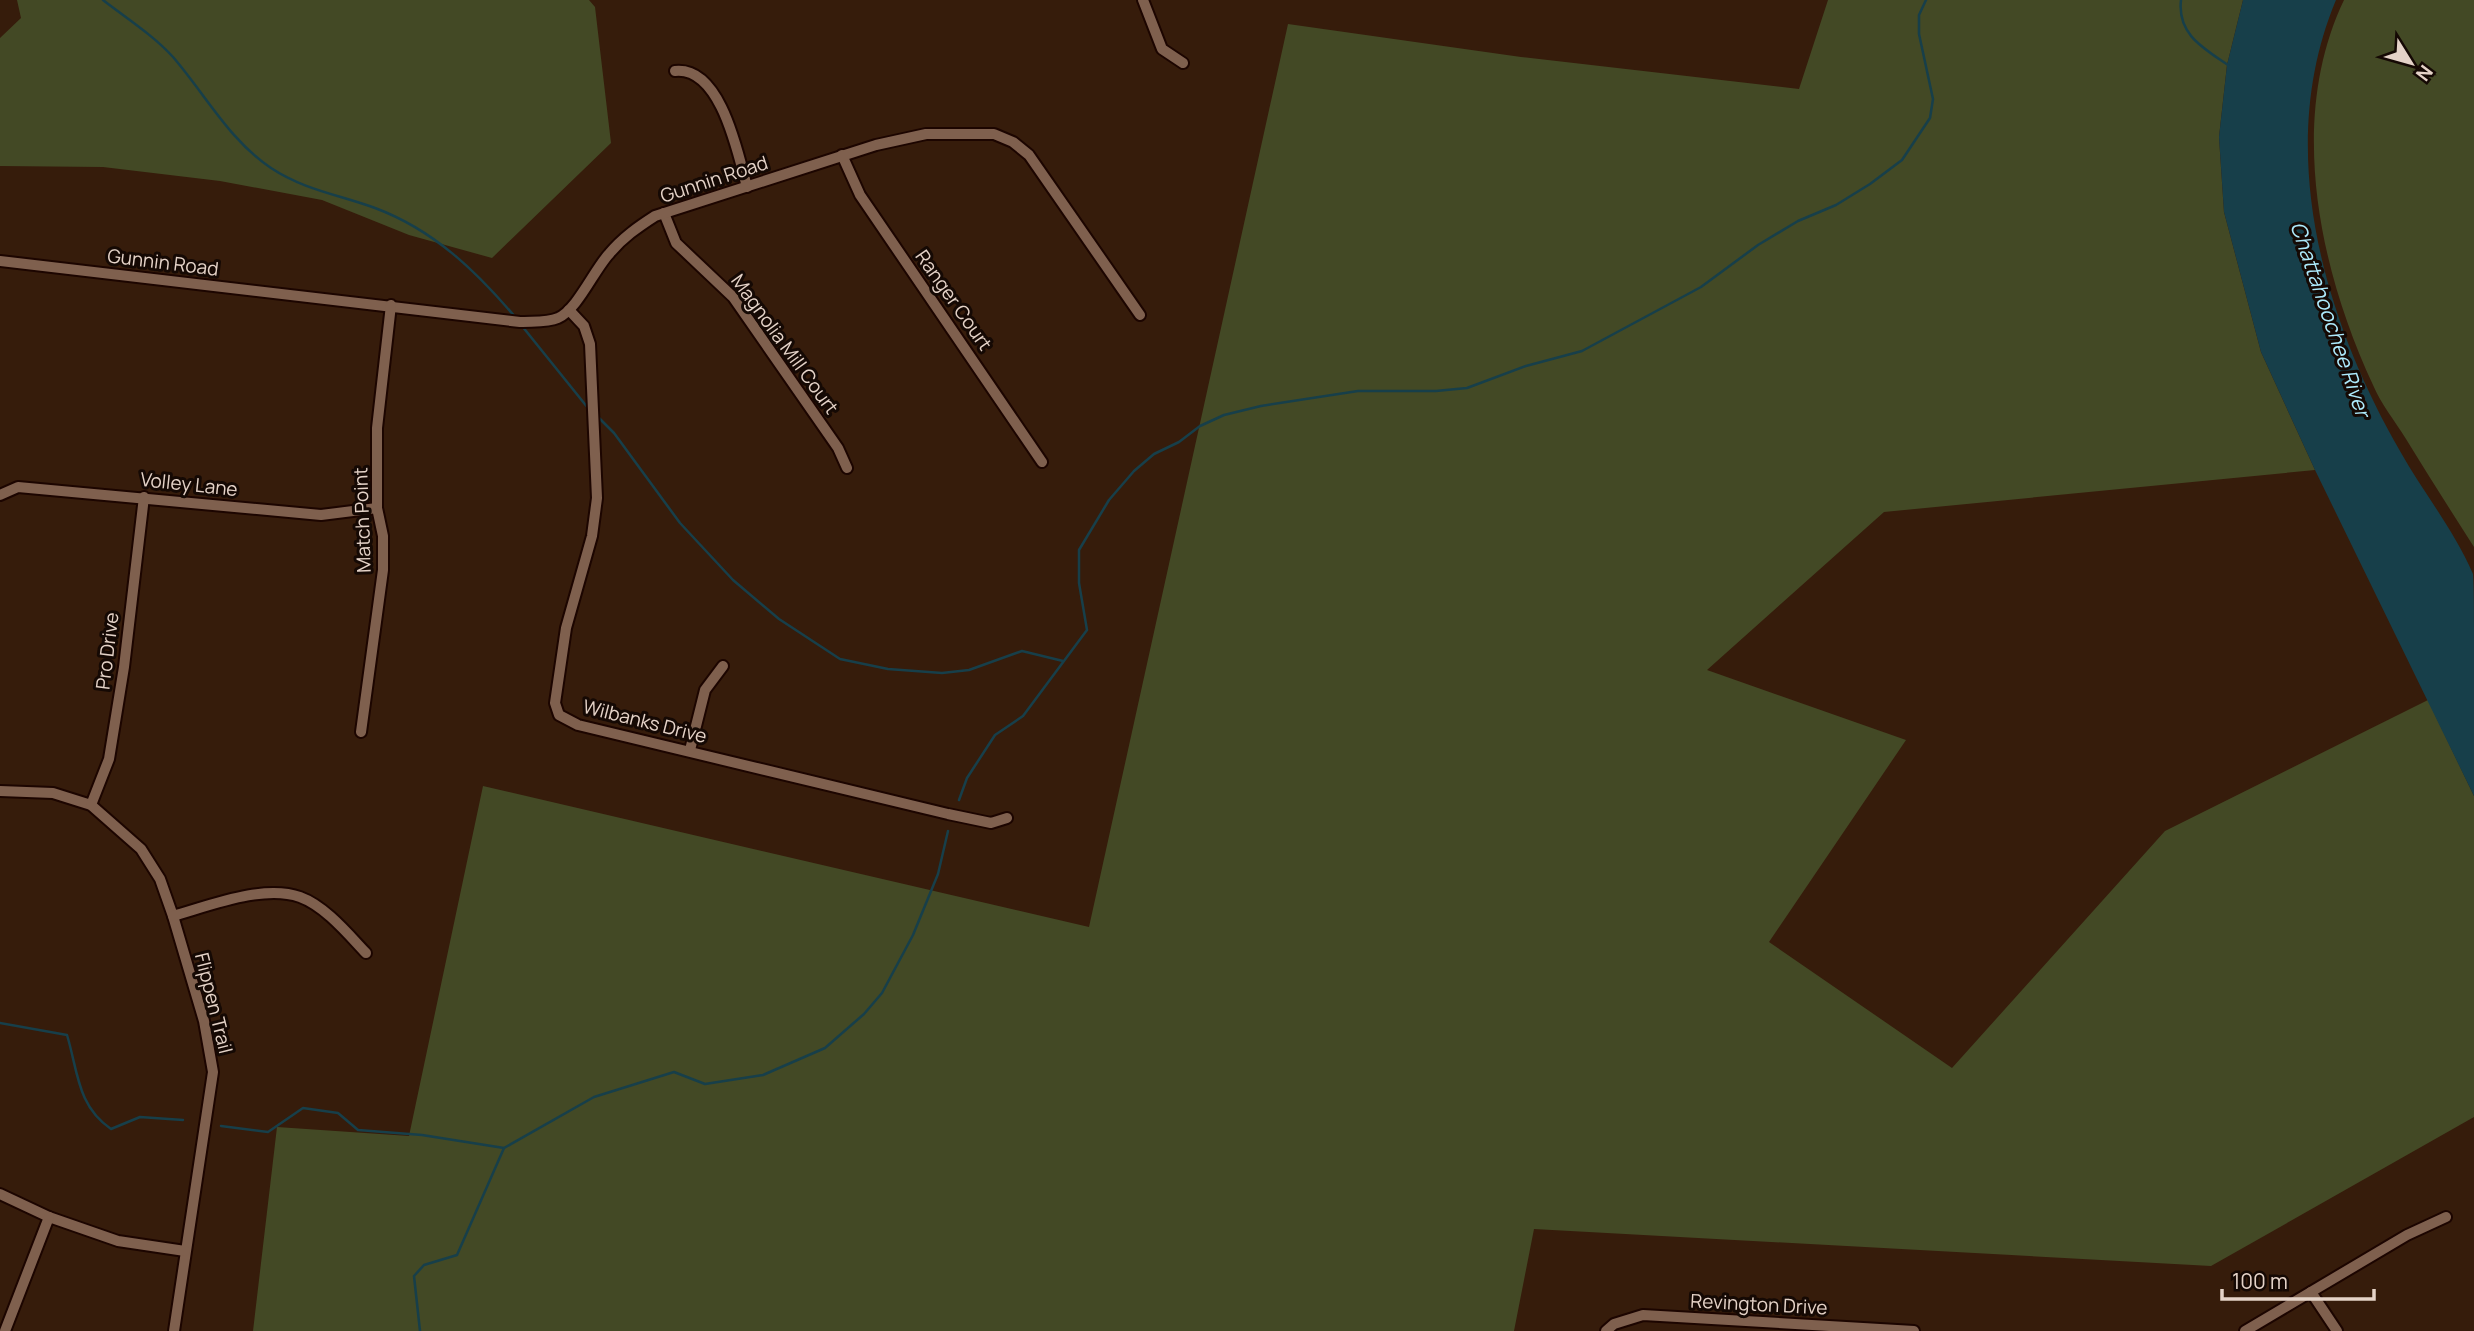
<svg xmlns="http://www.w3.org/2000/svg" width="2474" height="1331" viewBox="0 0 2474 1331" font-family="Manrope,sans-serif">
	<style>
		.green { fill: #434925 }
		.water { fill: #173f4a }
		.lines { fill: none; stroke-linecap: round; stroke-linejoin: round }
		.stream { stroke: #173f4a; stroke-width: 2.5 }
		.minor-casing { stroke: #1c0500; stroke-width: 14 }
		.minor { stroke: #7f604e; stroke-width: 10 }
		.labels { text-anchor: middle; dominant-baseline: central; stroke-width: 6; stroke-linejoin: round; paint-order: stroke }
		.street-label { font-size: 19px; fill: #e5d3c8; stroke: #150904 }
		.water-label { font-size: 21px; font-style: italic; fill: #adeafc; stroke: #150904 }
	</style>
	<rect width="100%" height="100%" fill="#361c0b"/>
	<g class="green">
		<path d="M17,0H589L595,7L611,143L492,258L409,235L322,200L220,181L103,167L0,166V38L21,18Z"/>
		<path d="M1828,0H2243L2227,65L2219,137L2224,212L2261,352L2315,470L1884,512L1707,670L1906,740L1769,942L1952,1068L2165,831L2428,700L2474,796V1117L2211,1266L1534,1229L1514,1331H253L277,1127L409,1136L483,786L1089,927L1288,24L1521,57L1799,89Z"/>
		<path d="M2344,0H2474V547C2451,511 2428,475 2406,439C2395,421 2381,404 2373,385C2319,269 2287,119 2344,0Z"/>
	</g>
	<path class="water" d="M2243,0H2336C2274,148 2323,317 2400,451C2423,492 2454,530 2473,574C2474,588 2474,612 2474,627C2474,683 2474,740 2474,796L2315,470L2261,352L2224,212L2219,137L2227,65Z"/>
	<g class="lines">
		<g class="stream">
			<path d="M103,0C126,18 153,35 173,57C205,94 230,141 271,168C304,190 340,195 375,208C434,230 476,271 516,318"/>
			<path d="M2181,0C2177,34 2203,48 2228,65"/>
			<path d="M522,326L588,408"/>
			<path d="M598,417L614,433L680,523L733,580L779,619L840,659L888,669L942,673L969,670L1022,651L1063,661"/>
			<path d="M959,800L967,778L995,735L1023,716L1087,630L1079,583V550L1109,500L1134,471L1154,454L1179,442L1200,426L1224,415L1261,406L1358,391H1436L1467,388L1526,366L1582,351L1701,287L1758,245L1798,221L1836,205L1870,184L1902,160L1930,118L1933,99L1919,34V15L1926,0"/>
			<path d="M0,1023L67,1035C78,1071 77,1106 111,1129L140,1117L183,1120"/>
			<path d="M221,1126L268,1132L303,1108L338,1113L358,1130L422,1135L504,1148"/>
			<path d="M420,1331L414,1276L424,1265L457,1255L504,1148L594,1097L674,1072L705,1084L763,1075L825,1048L864,1014L882,993L913,935L938,874L948,831"/>
		</g>
		<g class="minor-casing">
			<g id="minor">
				<path d="M1143,0L1162,49L1183,63"/>
				<path d="M675,71C721,66 738,154 747,187"/>
				<path d="M842,155L860,195L1042,462"/>
				<path d="M664,213L676,243L733,297L838,448L847,468"/>
				<path d="M0,261L520,322C532,321 547,323 558,318C577,310 594,270 609,254C622,238 638,227 655,216L876,145L926,134H994L1013,142L1029,155L1140,315"/>
				<path d="M569,310L584,326L590,344L597,498L592,536L566,628L555,703L559,715L578,725L948,814L991,823L1007,818"/>
				<path d="M0,495L18,487L321,515L377,508"/>
				<path d="M361,732L383,570V536L377,508V428L391,305"/>
				<path d="M690,750L705,690L723,666"/>
				<path d="M0,791L53,793L91,805L141,849L160,879L173,916L204,1021L213,1072L174,1331"/>
				<path d="M91,805L109,759L124,667L144,497"/>
				<path d="M173,916C209,906 263,884 300,897C325,906 348,934 366,953"/>
				<path d="M0,1194L49,1217L118,1241L185,1251"/>
				<path d="M2311,1292L2337,1331"/>
				<path d="M5,1331L49,1217"/>
				<path d="M1606,1331L1614,1324L1643,1315L1914,1331"/>
				<path d="M2245,1331L2407,1235L2446,1217"/>
			</g>
		</g>
		<use href="#minor" class="minor"/>
	</g>
	<g class="labels">
		<g class="street-label">
			<text transform="translate(714 179) rotate(-18)">Gunnin Road</text>
			<text transform="translate(163 262) rotate(7)">Gunnin Road</text>
			<text transform="translate(954 300) rotate(55)">Ranger Court</text>
			<text transform="translate(785 344) rotate(54)">Magnolia Mill Court</text>
			<text transform="translate(189 484) rotate(6)">Volley Lane</text>
			<text transform="translate(362 520) rotate(-92)">Match Point</text>
			<text transform="translate(107 651) rotate(-83)">Pro Drive</text>
			<text transform="translate(645 721) rotate(14)">Wilbanks Drive</text>
			<text transform="translate(214 1003) rotate(76)">Flippen Trail</text>
			<text transform="translate(1759 1304) rotate(3)">Revington Drive</text>
		</g>
		<g class="water-label">
			<text transform="translate(2331 319) rotate(71)">Chattahoochee River</text>
		</g>
	</g>
	<g transform="translate(2411 63) rotate(127)" stroke="#150904" stroke-width="5" paint-order="stroke">
	<path d="M0-5L12 26L0 18L-12 26Z" fill="#e5d3c8"/>
	<text y="-10" font-size="19" font-weight="bold" text-anchor="middle" fill="#e5d3c8">N</text>
	</g>
	<path d="M2222 1289v10h152v-10" fill="none" stroke="#e5d3c8" stroke-width="3.5"/>
	<text x="2232" y="1289" font-size="21" fill="#e5d3c8" stroke="#150904" stroke-width="5" paint-order="stroke">100 m</text>
</svg>
